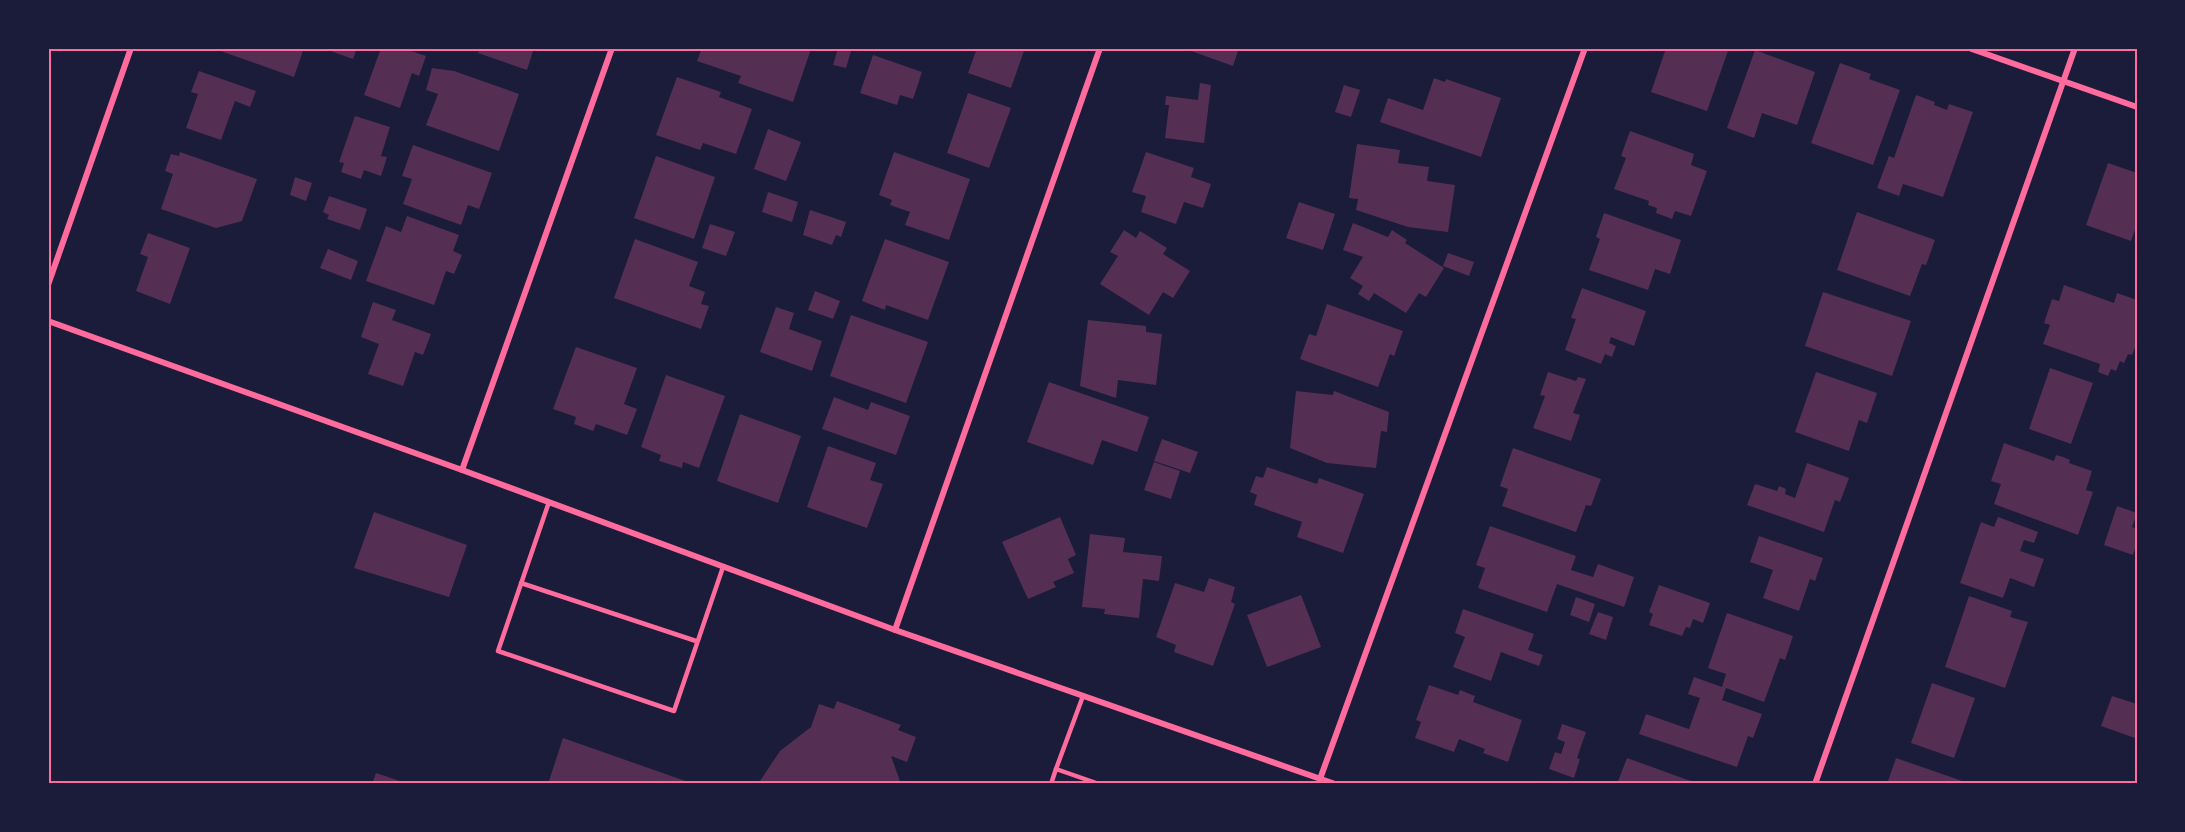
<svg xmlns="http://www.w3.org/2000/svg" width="2185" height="832" viewBox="0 0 2185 832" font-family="'Zilla Slab',serif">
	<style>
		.building { fill: #542f53 }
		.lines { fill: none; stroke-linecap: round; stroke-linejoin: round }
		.service { stroke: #ff6b9d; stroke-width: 4.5 }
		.minor { stroke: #ff6b9d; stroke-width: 6 }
		.neatline { fill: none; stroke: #ff6b9d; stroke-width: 2 }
	</style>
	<rect width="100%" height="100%" fill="#1b1b3a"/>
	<g class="building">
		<path d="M212,48H304L294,77Z"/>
		<path d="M322,48H357L353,59Z"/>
		<path d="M381,48H402L426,56L419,76L412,73L400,108L364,95Z"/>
		<path d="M480,48H534L527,70L478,53Z"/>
		<path d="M702,48H807L811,49L793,102L738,83L741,76L697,61Z"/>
		<path d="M838,48H852L846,68L833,65Z"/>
		<path d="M977,48H1025L1011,88L968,73Z"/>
		<path d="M1183,48H1230L1238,51L1233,66Z"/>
		<path d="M1666,48H1729L1707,111L1651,92Z"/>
		<path d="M1755,50L1815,72L1797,125L1762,113L1754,138L1727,128Z"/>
		<path d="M873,55L922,72L913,99L900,95L897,105L860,93Z"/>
		<path d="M1840,63L1871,74L1869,79L1900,90L1873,165L1811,143Z"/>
		<path d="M432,68L454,71L519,94L499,151L426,125L438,94L426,90Z"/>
		<path d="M199,71L256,91L250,107L235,101L221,140L186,128L198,94L191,92Z"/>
		<path d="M677,77L721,92L719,97L752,109L736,154L703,143L700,150L656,135Z"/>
		<path d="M1434,78L1445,82L1446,79L1501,98L1481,157L1380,122L1388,98L1423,110Z"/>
		<path d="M1200,83L1211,85L1204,143L1165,138L1169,105H1165L1166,96L1198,100Z"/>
		<path d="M1344,85L1360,90L1351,117L1335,112Z"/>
		<path d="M968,93L1011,108L989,168L947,153Z"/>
		<path d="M1916,95L1935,102L1934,105L1947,110L1949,104L1973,112L1943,197L1903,184L1899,196L1877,188L1889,156L1894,158Z"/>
		<path d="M355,116L390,127L381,156L387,157L381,176L364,170L361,179L341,172L344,163L339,162Z"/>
		<path d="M768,129L801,142L786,181L754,169Z"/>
		<path d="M1630,131L1694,154L1691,165L1707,171L1691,216L1675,211L1672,219L1656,213L1657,208L1648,205L1649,201L1614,189L1626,158L1621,156Z"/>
		<path d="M1357,144L1400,150L1398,163L1429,167L1427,181L1455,185L1448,232L1408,227L1356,210L1358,199L1349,198Z"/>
		<path d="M413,145L492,173L479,209L468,205L461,225L403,204L412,179L402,176Z"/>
		<path d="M180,152L257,179L242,221L216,228L161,209L173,174L165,171L171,154L179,156Z"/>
		<path d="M894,152L970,179L949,240L905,225L910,212L890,205L892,200L879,195Z"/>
		<path d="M1146,152L1194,168L1191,177L1211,184L1203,208L1184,202L1176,224L1141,212L1146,196L1132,192Z"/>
		<path d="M656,156L715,177L694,239L634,218Z"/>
		<path d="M2108,163L2137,173V224L2131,241L2086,225Z"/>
		<path d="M295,177L312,183L306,201L290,195Z"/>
		<path d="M768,192L798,202L792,222L762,212Z"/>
		<path d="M329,196L367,209L360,230L327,219L329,215L323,212Z"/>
		<path d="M1299,202L1335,214L1323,250L1286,238Z"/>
		<path d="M810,210L846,222L841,237L836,235L832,245L803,235Z"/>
		<path d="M1857,212L1935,240L1926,265L1922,264L1910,296L1837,270Z"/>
		<path d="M1604,213L1681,240L1670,274L1655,269L1648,290L1589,270L1600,239L1596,237Z"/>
		<path d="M407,216L459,235L453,251L462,255L454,274L446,271L434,305L366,281L386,226L401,232Z"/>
		<path d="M1353,223L1388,237L1392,230L1407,240L1405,243L1444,268L1426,297L1419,293L1406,313L1374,293L1369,301L1358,294L1363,286L1350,278L1363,257L1343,250Z"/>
		<path d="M710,224L735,232L726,256L702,248Z"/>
		<path d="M1124,230L1136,238L1140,231L1167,248L1163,254L1190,271L1173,298L1163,292L1149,315L1100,284L1118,256L1110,252Z"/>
		<path d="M148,233L190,248L170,304L136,291L148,257L140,254Z"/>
		<path d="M635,239L698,262L689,286L705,292L701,304L709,306L701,329L614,298Z"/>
		<path d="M885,239L949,262L928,320L886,305L885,310L862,301Z"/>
		<path d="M328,249L358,261L351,280L320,268Z"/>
		<path d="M1448,253L1474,262L1469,276L1443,266Z"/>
		<path d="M2064,285L2114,303L2117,293L2137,300V342L2132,355L2128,354L2124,363L2120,361L2116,371L2111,369L2108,376L2098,372L2100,364L2043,344L2050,325L2044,323L2052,299L2059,301Z"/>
		<path d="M1582,288L1646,311L1634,346L1611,337L1609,343L1616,346L1612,357L1605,354L1601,364L1565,350L1576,319L1571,318Z"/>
		<path d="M815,291L840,301L833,319L808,310Z"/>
		<path d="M1823,292L1911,321L1892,376L1805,346Z"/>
		<path d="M373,302L396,310L392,320L431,334L423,355L415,352L403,386L368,374L379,344L361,337Z"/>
		<path d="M1327,304L1403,331L1394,356L1390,354L1378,387L1300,359L1309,334L1316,336Z"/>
		<path d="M776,307L794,313L789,329L822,341L812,371L760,352Z"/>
		<path d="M851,315L928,342L906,403L830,376Z"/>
		<path d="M1088,320L1146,326V332L1162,334L1156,385L1118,380L1116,398L1080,386Z"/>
		<path d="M576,347L637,368L624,404L637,409L627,435L596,424L593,431L574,424L576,417L553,409Z"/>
		<path d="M2050,368L2093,383L2071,444L2029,429Z"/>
		<path d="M1548,372L1576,381L1578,377L1586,379L1573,413L1580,415L1571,441L1533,428L1545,396L1540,395Z"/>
		<path d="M1816,372L1877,393L1867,423L1859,420L1849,451L1795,432Z"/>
		<path d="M666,375L725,396L699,468L683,462L682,468L659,461L661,455L641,447Z"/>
		<path d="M1049,382L1149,417L1137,452L1102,440L1093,465L1027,442Z"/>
		<path d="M1296,391L1333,395L1334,391L1389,412L1387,432L1381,431L1376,468L1327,463L1290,448Z"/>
		<path d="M834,397L868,410L871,402L910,416L896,455L822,429Z"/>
		<path d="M740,414L801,436L778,503L717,481Z"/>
		<path d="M1162,439L1198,452L1190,473L1154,461Z"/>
		<path d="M2004,443L2054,461L2056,455L2063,457L2070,460L2069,463L2092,471L2086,490L2093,492L2078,535L1994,504L2001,484L1991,481Z"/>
		<path d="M828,446L876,463L870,480L883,484L867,528L807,507Z"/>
		<path d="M1513,448L1601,479L1591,506L1586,505L1576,532L1502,506L1508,489L1500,486Z"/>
		<path d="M1154,462L1180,471L1171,499L1144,490Z"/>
		<path d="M1807,463L1849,478L1840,502L1835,500L1824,532L1747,505L1755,484L1777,491L1779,486L1786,489L1785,494L1795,498Z"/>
		<path d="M1267,467L1317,484L1319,478L1364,494L1343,553L1297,537L1302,522L1254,505L1257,495L1250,492L1256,476L1263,478Z"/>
		<path d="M2117,506L2137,513L2132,527L2137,529V542L2133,555L2104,545Z"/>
		<path d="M374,512L467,545L449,597L354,568Z"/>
		<path d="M1060,517L1076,555L1068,559L1074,573L1053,582L1056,587L1028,599L1002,542Z"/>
		<path d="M1998,517L2038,532L2034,543L2024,540L2020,551L2044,559L2034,587L2010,578L2003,598L1960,583L1981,522L1994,527Z"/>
		<path d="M1490,526L1576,556L1571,570L1593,577L1598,564L1634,577L1624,607L1557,584L1547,612L1478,588L1485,568L1476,565Z"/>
		<path d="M1090,534L1125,538L1123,552L1162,556L1159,581L1143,579L1139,618L1104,614L1105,609L1082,607Z"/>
		<path d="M1759,536L1823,558L1815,581L1810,579L1799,611L1763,598L1773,570L1750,562Z"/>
		<path d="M1209,578L1235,587L1231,602L1235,604L1213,666L1174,652L1176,645L1156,637L1175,583L1204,592Z"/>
		<path d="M1659,585L1710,603L1703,623L1693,619L1690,628L1686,627L1682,636L1649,625L1653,614L1649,612Z"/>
		<path d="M1301,595L1321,647L1267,667L1247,615Z"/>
		<path d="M1969,596L2012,611L2010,617L2028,622L2005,688L1945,667Z"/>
		<path d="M1576,597L1595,604L1589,622L1570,615Z"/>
		<path d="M1463,609L1534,634L1528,650L1543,655L1539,666L1501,652L1491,681L1453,667L1465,637L1455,633Z"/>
		<path d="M1598,612L1613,617L1606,640L1589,634Z"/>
		<path d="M1727,613L1793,636L1785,660L1780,658L1764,702L1726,688L1722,700L1762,714L1753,738L1748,736L1737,767L1639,734L1646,714L1689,729L1700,698L1688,694L1694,677L1722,687L1726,674L1708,668Z"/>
		<path d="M1932,683L1975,698L1954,758L1911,743Z"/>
		<path d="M1429,685L1458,695L1460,690L1475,696L1473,702L1522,720L1508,762L1483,753L1485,749L1459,739L1454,752L1415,738L1421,722L1416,720Z"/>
		<path d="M2112,696L2137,704L2135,738L2101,726Z"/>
		<path d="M837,701L901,725L898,730L916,737L907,762L891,756L901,784H758L780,751L811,727L819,704L834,709Z"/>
		<path d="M1562,724L1586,732L1577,758L1580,759L1574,778L1549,769L1555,752L1561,754L1565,742L1557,739Z"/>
		<path d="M563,738L694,784H548Z"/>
		<path d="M1627,758L1699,784H1617Z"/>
		<path d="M1896,758L1971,784H1887Z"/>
		<path d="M376,773L409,784H372Z"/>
	</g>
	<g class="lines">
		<g class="service">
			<path d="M549,502L498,651L674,711L723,567"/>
			<path d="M521,583L696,641"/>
			<path d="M1056,769L1083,696"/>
			<path d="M1051,784L1056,769L1099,784"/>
		</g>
		<g class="minor">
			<path d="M1969,48L2137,107"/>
			<path d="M48,285L131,48"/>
			<path d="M48,321L462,470L895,630L1335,784"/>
			<path d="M462,470L612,48"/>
			<path d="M895,630L1100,48"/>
			<path d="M1320,779L1585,48"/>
			<path d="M1815,784L2075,48"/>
		</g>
	</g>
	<rect width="2185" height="832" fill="none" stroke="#1b1b3a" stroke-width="99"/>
	<rect x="50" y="50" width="2086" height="732" class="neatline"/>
</svg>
